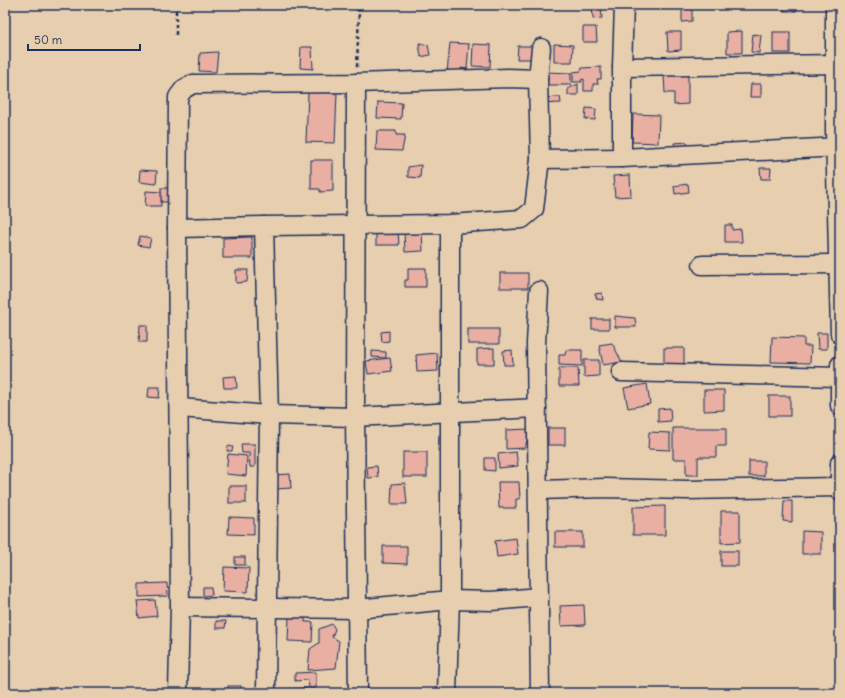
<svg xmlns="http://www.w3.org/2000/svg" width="845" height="698" viewBox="0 0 845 698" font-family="Delius,sans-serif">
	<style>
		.building { fill: #e8afa2; stroke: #1b2f5e }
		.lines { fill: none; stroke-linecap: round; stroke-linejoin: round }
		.minor-casing { stroke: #1b2f5e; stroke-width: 21 }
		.path { stroke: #1b2f5e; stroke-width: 2.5; stroke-dasharray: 4 3; stroke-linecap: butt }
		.minor { stroke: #e6ceae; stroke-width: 18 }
	</style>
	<rect width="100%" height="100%" fill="#e6ceae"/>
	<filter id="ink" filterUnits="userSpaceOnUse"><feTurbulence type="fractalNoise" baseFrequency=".025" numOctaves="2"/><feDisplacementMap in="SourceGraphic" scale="8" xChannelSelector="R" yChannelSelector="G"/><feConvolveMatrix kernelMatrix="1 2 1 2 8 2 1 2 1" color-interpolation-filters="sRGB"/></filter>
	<g filter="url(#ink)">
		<g class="building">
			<path d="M592,5H601L602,18L593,19Z"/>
			<path d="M682,5H692V21L682,22Z"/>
			<rect x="784" y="5" width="12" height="6"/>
			<path d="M583,27H596L597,42H583Z"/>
			<path d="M742,31V53H727V32Z"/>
			<path d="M667,32H681V50L668,51Z"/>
			<rect x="773" y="32" width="17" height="21"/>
			<path d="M753,34L761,35L759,53L751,52Z"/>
			<path d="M419,43L428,45L430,55L421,57Z"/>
			<path d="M450,43L469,44L467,69L461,68V74L447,73Z"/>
			<path d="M473,44L491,45L490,67L472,66Z"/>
			<path d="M554,44L573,45L572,62H554Z"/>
			<path d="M518,46H534V59H517Z"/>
			<path d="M301,47H312L313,69L300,68Z"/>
			<path d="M218,52L216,72L199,71L200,53Z"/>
			<path d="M601,67V79H597L598,84H593V91H584V79L581,80L582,82H573V72L581,71L582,68Z"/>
			<path d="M546,72L571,73V85H546Z"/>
			<path d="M664,75H688V104L674,105V93H665Z"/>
			<path d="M578,84V95H568V89Z"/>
			<path d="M751,84H761V97H750Z"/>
			<path d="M308,92L337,93L335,143L306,142Z"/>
			<path d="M560,97L561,103L539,104V98Z"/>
			<path d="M378,102L402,103L401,119L377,118Z"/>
			<path d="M586,108L596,109L595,120L585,119Z"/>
			<path d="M633,114L659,115L658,143L632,142Z"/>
			<path d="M377,131H396V135H405L402,151L376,150Z"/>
			<path d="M687,142L688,149L675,150L674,143Z"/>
			<path d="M311,160H333V191L320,192V189H311Z"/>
			<path d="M421,165L420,178L408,177V167Z"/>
			<path d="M760,168H771L770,179H761Z"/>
			<path d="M140,170L157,171L156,184L139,182Z"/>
			<path d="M630,175L631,196L615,197L613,176Z"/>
			<path d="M688,184L689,192L675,194L674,186Z"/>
			<rect x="161" y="188" width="8" height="14"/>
			<path d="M146,191L161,192V206H145Z"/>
			<path d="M725,225H732V230L741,229L742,242H725Z"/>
			<path d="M398,231L399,245H376V232Z"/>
			<path d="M404,232H422L423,251L405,252Z"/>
			<path d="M140,236L151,238L149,247L138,245Z"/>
			<path d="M252,237V258H223V238Z"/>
			<path d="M408,268H426V287H405V280H408Z"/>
			<path d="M236,270H248L247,282L236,283Z"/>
			<rect x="500" y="273" width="28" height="15"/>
			<path d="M602,293L603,300L597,299L595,294Z"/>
			<path d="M615,316L635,318L636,327H615Z"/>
			<rect x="592" y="319" width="17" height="10"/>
			<path d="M140,325H147V342H139Z"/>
			<rect x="468" y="329" width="31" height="15"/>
			<path d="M389,331V341L382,342L381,332Z"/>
			<path d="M817,333H827V349H818Z"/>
			<path d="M772,337L804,338V346H811L810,363L771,362Z"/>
			<path d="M612,343L622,362L603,365L599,345Z"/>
			<path d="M494,348V364H477V349Z"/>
			<path d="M664,348H684V371L664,372Z"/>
			<path d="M512,350L513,365H504L503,351Z"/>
			<path d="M566,350H582V366L559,365V355H565Z"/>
			<path d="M372,351L386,352V358L372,357Z"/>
			<path d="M437,353L438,371L417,372L416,355Z"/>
			<path d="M390,358L392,371L368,374L366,361Z"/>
			<path d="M584,360H599V376L584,377Z"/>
			<path d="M559,368H578L579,386H559Z"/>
			<path d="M236,376L237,388H224L223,377Z"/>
			<path d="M647,384L650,404L628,408L624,388Z"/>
			<path d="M149,387H160L159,398L148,397Z"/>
			<path d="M704,390H724V410L704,411Z"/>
			<rect x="769" y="396" width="21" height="20"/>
			<path d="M670,408L671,421L658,422V409Z"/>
			<rect x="548" y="428" width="17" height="17"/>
			<path d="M673,428H726V446H716V457H698V475H686V459H673Z"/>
			<path d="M530,429L525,448L506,449V430Z"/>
			<path d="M649,432L670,433V450L648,449Z"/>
			<path d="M439,435H447L446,451H438Z"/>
			<path d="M241,444H255V467H250L249,453H242Z"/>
			<path d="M228,446L233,447L232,451H227Z"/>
			<rect x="403" y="452" width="24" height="25"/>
			<path d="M516,452L518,466L499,468L498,454Z"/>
			<path d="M228,454L247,456L246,476L226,474Z"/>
			<path d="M485,458H495V471L485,470Z"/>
			<rect x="749" y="461" width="15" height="15"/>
			<path d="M377,466L378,477L368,478L367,467Z"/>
			<path d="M290,474L291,488L276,489L275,475Z"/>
			<path d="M498,482H519L520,499H516V508H499Z"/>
			<path d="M405,483L407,504H391L392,484Z"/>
			<rect x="229" y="486" width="17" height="17"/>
			<path d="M784,501H792V522L783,521Z"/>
			<path d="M665,506V535H633V507Z"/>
			<path d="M721,511H740V542L721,543Z"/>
			<path d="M229,517L254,518V535L228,534Z"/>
			<path d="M802,531L821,532V554H802Z"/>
			<rect x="555" y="532" width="28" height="15"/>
			<path d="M516,538L518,554L497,557L495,541Z"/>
			<path d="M383,546H407V564L383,563Z"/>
			<rect x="721" y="551" width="17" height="15"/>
			<rect x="235" y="557" width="10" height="8"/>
			<path d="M224,567L249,568L248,592L223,591Z"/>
			<path d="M167,583L168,596L139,597V584Z"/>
			<path d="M203,587H211L212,595L203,596Z"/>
			<path d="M155,600L157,616L139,618L137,601Z"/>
			<path d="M584,605L585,625L561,626L560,606Z"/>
			<path d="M289,617L305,618V622H313L312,642L288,641Z"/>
			<path d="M216,621H226L225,628H216Z"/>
			<path d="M332,624L335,629L332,637L339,641L336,668L308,670L310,649L319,643V629Z"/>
			<path d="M316,672V688H309L308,680L295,681V673Z"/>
			<rect x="228" y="686" width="13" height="6"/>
			<path d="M307,688L308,693H276V690Z"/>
		</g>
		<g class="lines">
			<g class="minor-casing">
				<g id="minor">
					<path d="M835,5V129L840,334"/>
					<path d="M840,64L622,67V158L840,147"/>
					<path d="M622,67L624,5"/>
					<path d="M538,79L541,48"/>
					<path d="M356,83L355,417L358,693"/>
					<path d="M540,159L622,158"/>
					<path d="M177,228L264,226"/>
					<path d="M702,265L839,264"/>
					<path d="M539,291L536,343L540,693"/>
					<path d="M840,365V406"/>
					<path d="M621,372L839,377"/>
					<path d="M180,408L269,415L355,417L537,408"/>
					<path d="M840,463V491"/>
					<path d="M539,490L605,488L687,490L839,487"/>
					<path d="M180,607L356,609L450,600L491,601L539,597"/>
					<path d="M178,693L180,607L177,228L178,97L184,89L193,84L356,83L508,78L538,79L540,159L534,209L522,219L450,224L264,226L269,415L266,693"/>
					<path d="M447,693L450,600V224"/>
				</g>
			</g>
			<g class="path">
				<path d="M350,5L359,11L357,68"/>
				<path d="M359,11L365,5"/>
				<path d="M176,35V5"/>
			</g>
			<use href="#minor" class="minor"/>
		</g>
	</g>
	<rect width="845" height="698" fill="none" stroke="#e6ceae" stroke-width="20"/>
	<rect x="10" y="10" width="825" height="678" fill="none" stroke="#1b2f5e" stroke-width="1.5" filter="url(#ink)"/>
	<path d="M28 44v6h112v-6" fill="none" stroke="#1b2f5e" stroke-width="2"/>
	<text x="34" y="44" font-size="12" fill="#1b2f5e" stroke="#e6ceae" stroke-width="3" paint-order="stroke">50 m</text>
</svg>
